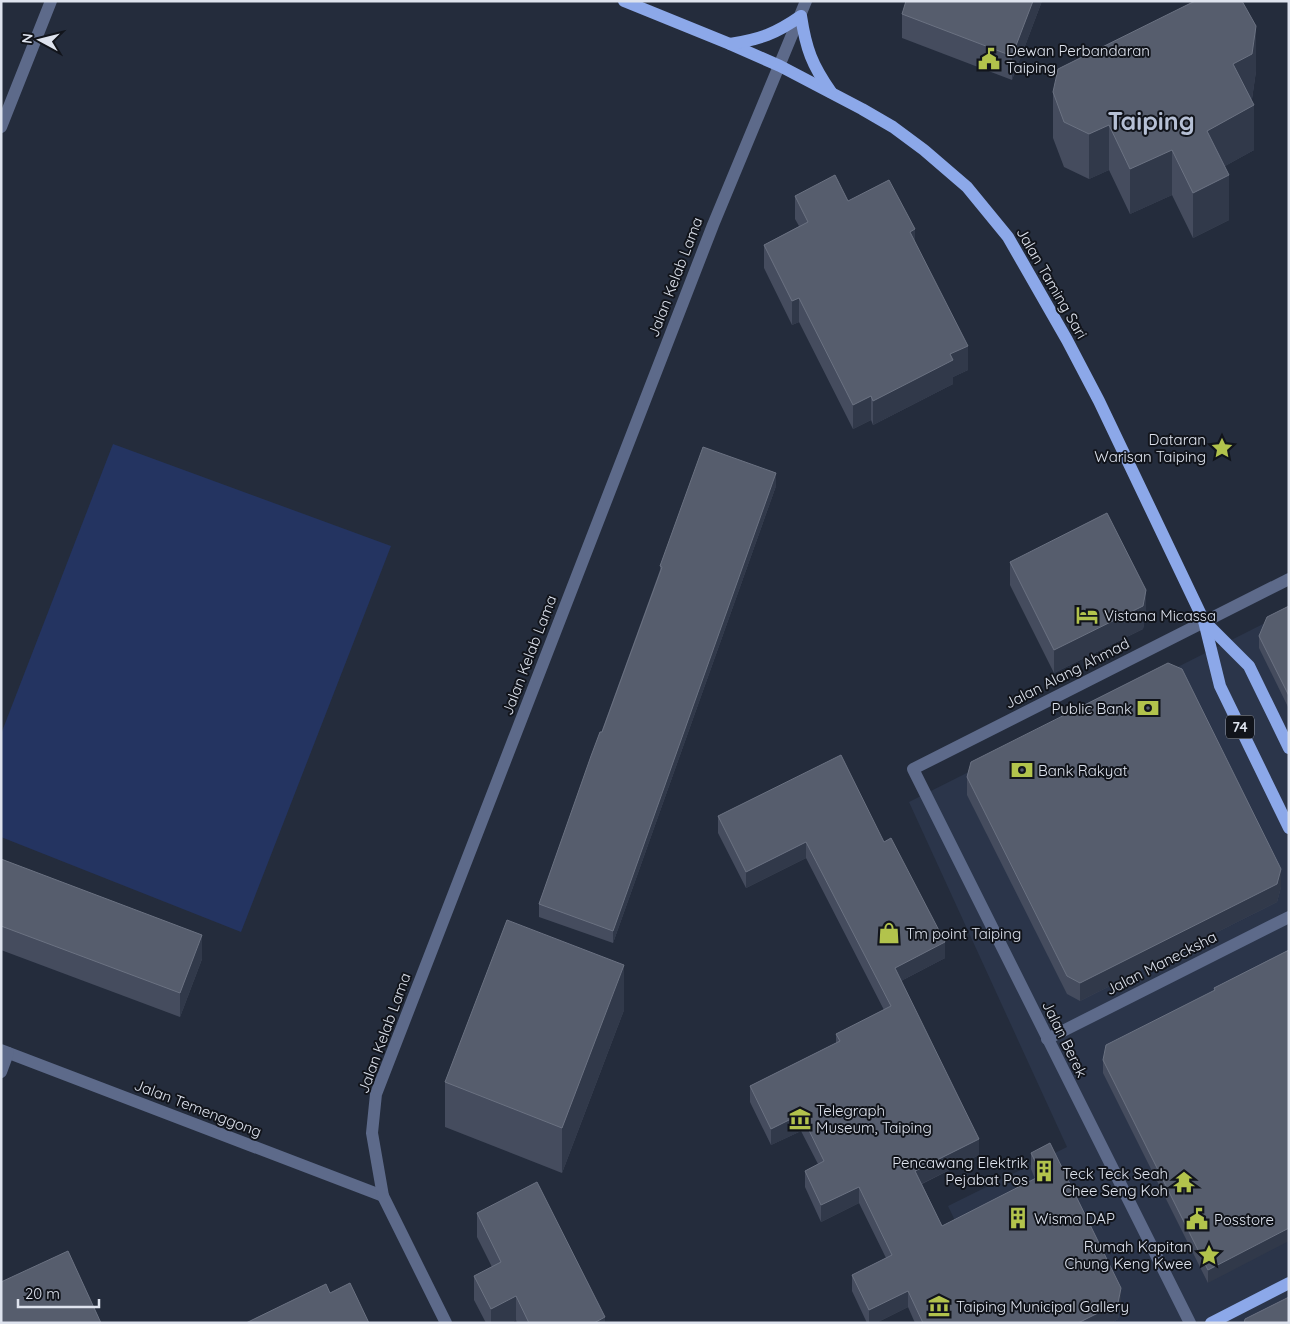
<svg xmlns="http://www.w3.org/2000/svg" width="1290" height="1324" viewBox="0 0 1290 1324" font-family="Quicksand,sans-serif">
	<style>
		.built { fill: #2b354a }
		.green { fill: #243461 }
		.lines { fill: none; stroke-linecap: round; stroke-linejoin: round }
		.minor { stroke: #5d6a8a; stroke-width: 12 }
		.major { stroke: #8ca8e9; stroke-width: 12 }
		.wall { fill: #454c5e }
		.shaded-wall { fill: #31394a }
		.building { fill: #565d6d; stroke: #6b7282 }
		.labels { text-anchor: middle; dominant-baseline: central; stroke-width: 4; stroke-linejoin: round; paint-order: stroke }
		.shield { fill: #11141b; stroke: #a0a5af; stroke-width: 1 }
		.shield-label { font-size: 14px; font-weight: bold; fill: #dee3ee }
		.poi-label { font-size: 15px; fill: #dee3ee; stroke: #11141b; text-anchor: start }
		.street-label { font-size: 15px; fill: #dee3ee; stroke: #11141b }
		.town-label { font-size: 25px; font-weight: bold; fill: #b6c0d5; stroke: #11141b }
	</style>
	<rect width="100%" height="100%" fill="#242c3c"/>
	<path class="built" d="M1289,611V1323H1004L948,1206L1067,1147L909,802Z"/>
	<path class="green" d="M113,444L391,546L241,932L1,837V734Z"/>
	<g class="lines">
		<g class="minor">
			<path d="M1,127L51,1"/>
			<path d="M1047,1039L1289,917"/>
			<path d="M1,1050L383,1196"/>
			<path d="M1,1072L8,1053"/>
			<path d="M446,1323L383,1196L372,1133L376,1094L713,225L806,1"/>
			<path d="M1190,1323L913,769L1289,579"/>
		</g>
		<g class="major">
			<path d="M624,1L730,44L780,66L862,109L893,127L924,150L967,187L1008,237L1067,340L1099,401L1204,621L1220,686L1289,828"/>
			<path d="M730,44C761,39 775,34 801,16C806,49 812,65 831,92"/>
			<path d="M1204,621L1249,666L1289,748"/>
			<path d="M1211,1323L1289,1283"/>
		</g>
	</g>
	<g class="wall">
		<path d="M1042,1L1012,80L902,38V14Z"/>
		<path d="M1256,71L1252,99H1251L1254,150L1225,166L1229,220L1193,238L1172,195L1130,214L1109,170L1089,179L1064,167L1053,138V92Z"/>
		<path d="M795,196L848,201L915,242L968,370L953,377V384L873,425L871,420L853,429L799,322L792,325L764,268V245L799,226L795,219Z"/>
		<path d="M776,486L613,943L539,917V904L660,570V566Z"/>
		<path d="M1010,562L1146,614L1143,629L1054,673L1010,585Z"/>
		<path d="M1289,606V709L1259,648V636Z"/>
		<path d="M967,777L1281,887L1277,902L1080,1001L1067,994L967,795Z"/>
		<path d="M718,816L884,842L945,958L901,981L979,1155L922,1184L942,1226L1035,1179L1031,1169V1153L1121,1304L1118,1319L1111,1323H915L908,1307L876,1323H867L852,1291V1275L886,1258L859,1203L821,1222L805,1187V1171L818,1164L801,1131L771,1145L750,1102V1086L836,1043V1034L884,1010L806,858L746,888L718,833Z"/>
		<path d="M1,859L202,959L180,1017L1,950Z"/>
		<path d="M1289,950L1208,1283L1103,1073V1060L1214,991V988Z"/>
		<path d="M624,1010L562,1173L445,1127V1082Z"/>
		<path d="M477,1213L605,1323H517L516,1320L511,1323H486L474,1300V1276L492,1267L477,1237Z"/>
	</g>
	<g class="shaded-wall">
		<path d="M1033,1H1042L1012,80V56Z"/>
		<path d="M1256,26V71L1252,99L1233,109V64Z"/>
		<path d="M1254,105V150L1207,176V131Z"/>
		<path d="M1109,125V170L1089,179V134Z"/>
		<path d="M1172,150V195L1130,214V169Z"/>
		<path d="M1229,175V220L1193,238V193Z"/>
		<path d="M915,229V253L910,232Z"/>
		<path d="M799,298V322L792,325V301Z"/>
		<path d="M968,346V370L953,377V384L873,425V401L950,354Z"/>
		<path d="M871,396V420L853,429V405Z"/>
		<path d="M776,473V486L613,943V931Z"/>
		<path d="M1146,590V614L1143,629L1054,673V650Z"/>
		<path d="M806,842V858L746,888V872Z"/>
		<path d="M1281,869V887L1277,902L1080,1001V983Z"/>
		<path d="M202,935V959L180,1017V993Z"/>
		<path d="M945,942V958L895,984V968Z"/>
		<path d="M624,965V1010L562,1173V1128Z"/>
		<path d="M801,1114V1131L771,1145V1129Z"/>
		<path d="M979,1139V1155L915,1187V1171Z"/>
		<path d="M859,1187V1203L821,1222V1205Z"/>
		<path d="M1289,1228V1241L1208,1283V1270Z"/>
		<path d="M1121,1288V1304L1118,1319L1111,1323H1078Z"/>
		<path d="M908,1291V1307L876,1323H869V1310Z"/>
		<path d="M516,1296V1320L511,1323H491V1309Z"/>
		<path d="M605,1317V1323H594Z"/>
	</g>
	<g class="building">
		<path d="M906,1H1033L1012,56L902,14Z"/>
		<path d="M1195,1H1242L1256,26L1252,54L1233,64L1254,105L1207,131L1229,175L1193,193L1172,150L1130,169L1109,125L1089,134L1064,122L1053,92L1058,69Z"/>
		<path d="M835,175L848,201L889,180L915,229L910,232L968,346L950,354L953,360L873,401L871,396L853,405L799,298L792,301L764,245L808,222L795,196Z"/>
		<path d="M703,447L776,473L613,931L539,904L591,756L600,732H602L662,567L660,566Z"/>
		<path d="M1107,513L1146,590L1143,606L1054,650L1010,562Z"/>
		<path d="M1289,606V696L1259,636L1267,617Z"/>
		<path d="M1168,663L1182,669L1281,869L1277,884L1080,983L1067,976L967,777L971,762Z"/>
		<path d="M841,755L884,842L891,838L945,942L895,968L979,1139L915,1171L942,1226L1042,1175L1031,1153L1050,1143L1121,1288L1118,1303L1078,1323H923L908,1291L869,1310L852,1275L892,1255L859,1187L821,1205L805,1171L824,1161L801,1114L771,1129L750,1086L840,1041L836,1034L891,1006L806,842L746,872L718,816Z"/>
		<path d="M1,859L202,935L180,993L1,926Z"/>
		<path d="M507,920L624,965L562,1128L445,1082Z"/>
		<path d="M1289,950V1228L1208,1270L1103,1060L1106,1045L1215,990L1214,988Z"/>
		<path d="M537,1182L605,1317L594,1323H529L516,1296L491,1309L474,1276L501,1262L477,1213Z"/>
		<path d="M68,1251L101,1323H1V1282Z"/>
		<path d="M350,1283L369,1323H246L326,1284L330,1293Z"/>
		<path d="M1289,1297V1323H1244L1245,1319Z"/>
	</g>
	<defs>
		<g id="civic-bare" transform="scale(1.725)"><path d="M-.6-6.5H3V-4.5H.6V-3L4-1V1h2V6H-6V1h2V-1L-.6-3ZM-1.2 2.5V6h2.4V2.5Z" fill="#b2c34c" stroke="#11141b" stroke-width="2.5" paint-order="stroke"/></g>
		<g id="sight-bare" transform="scale(1.725)"><path d="M0-6L1.8-2.2L6-1.7L2.9 1.2L3.7 5.4L0 3.3L-3.7 5.4L-2.9 1.2L-6-1.7L-1.8-2.2Z" fill="#b2c34c" stroke="#11141b" stroke-width="2.5" paint-order="stroke"/></g>
		<g id="hotel-bare" transform="scale(1.725)"><path d="M-6-4.5h1.5V1H6V5H4.5V3h-9V5H-6ZM-4 0a1.8 1.8 0 1 1 3.6 0ZM.5 0V-2.5h3Q6-2.5 6 0Z" fill="#b2c34c" stroke="#11141b" stroke-width="2.5" paint-order="stroke"/></g>
		<g id="bank-bare" transform="scale(1.725)"><path d="M-6-4H6V4H-6ZM0-2.3a2.3 2.3 0 1 0 0 4.6a2.3 2.3 0 1 0 0-4.6Z" fill="#b2c34c" stroke="#11141b" stroke-width="2.5" paint-order="stroke"/></g>
		<g id="shop-bare" transform="scale(1.725)"><path d="M-5-2.5h2.3a2.7 3.5 0 0 1 5.4 0H5L5.5 6h-11ZM-1.5-2.5h3a1.5 2.3 0 0 0-3 0Z" fill="#b2c34c" stroke="#11141b" stroke-width="2.5" paint-order="stroke"/></g>
		<g id="museum-bare" transform="scale(1.725)"><path d="M0-6L6-3V-2H-6V-3ZM-5-1h2V3h-2ZM-1-1h2V3h-2ZM3-1h2V3H3ZM-6 4H6V6H-6Z" fill="#b2c34c" stroke="#11141b" stroke-width="2.5" paint-order="stroke"/></g>
		<g id="building-bare" transform="scale(1.725)"><path d="M-4-6H4V6H1V3H-1V6H-4ZM-2.5-4.3h1.7v1.8h-1.7ZM.8-4.3h1.7v1.8H.8ZM-2.5-1h1.7V.8h-1.7ZM.8-1h1.7V.8H.8Z" fill="#b2c34c" stroke="#11141b" stroke-width="2.5" paint-order="stroke"/></g>
		<g id="temple-bare" transform="scale(1.725)"><path d="M0-6L5-2H3V0L6.5 2.5H4V6H1.5V3h-3V6H-4V2.5H-6.5L-3 0V-2H-5Z" fill="#b2c34c" stroke="#11141b" stroke-width="2.5" paint-order="stroke"/></g>
	</defs>
	<g fill-rule="evenodd">
		<use href="#civic-bare" x="989" y="59"/>
		<use href="#sight-bare" x="1222" y="448"/>
		<use href="#hotel-bare" x="1087" y="615"/>
		<use href="#bank-bare" x="1148" y="708"/>
		<use href="#bank-bare" x="1022" y="770"/>
		<use href="#shop-bare" x="889" y="933"/>
		<use href="#museum-bare" x="800" y="1119"/>
		<use href="#building-bare" x="1044" y="1171"/>
		<use href="#temple-bare" x="1184" y="1182"/>
		<use href="#building-bare" x="1018" y="1218"/>
		<use href="#civic-bare" x="1197" y="1219"/>
		<use href="#sight-bare" x="1209" y="1255"/>
		<use href="#museum-bare" x="939" y="1306"/>
	</g>
	<g class="labels">
		<rect class="shield" x="1226" y="715.5" width="28" height="23" rx="4"/>
		<g class="shield-label">
			<text x="1240" y="727">74</text>
		</g>
		<g class="poi-label">
			<text x="1006" y="50">Dewan Perbandaran<tspan x="1006" dy="17">Taiping</tspan></text>
			<text x="1206" y="439" text-anchor="end">Dataran<tspan x="1206" dy="17">Warisan Taiping</tspan></text>
			<text x="1104" y="615">Vistana Micassa</text>
			<text x="1132" y="708" text-anchor="end">Public Bank</text>
			<text x="1038" y="770">Bank Rakyat</text>
			<text x="906" y="933">Tm point Taiping</text>
			<text x="816" y="1110">Telegraph<tspan x="816" dy="17">Museum, Taiping</tspan></text>
			<text x="1028" y="1162" text-anchor="end">Pencawang Elektrik<tspan x="1028" dy="17">Pejabat Pos</tspan></text>
			<text x="1168" y="1173" text-anchor="end">Teck Teck Seah<tspan x="1168" dy="17">Chee Seng Koh</tspan></text>
			<text x="1034" y="1218">Wisma DAP</text>
			<text x="1214" y="1219">Posstore</text>
			<text x="1192" y="1246" text-anchor="end">Rumah Kapitan<tspan x="1192" dy="17">Chung Keng Kwee</tspan></text>
			<text x="956" y="1306">Taiping Municipal Gallery</text>
		</g>
		<g class="street-label">
			<text transform="translate(675 277) rotate(-69)">Jalan Kelab Lama</text>
			<text transform="translate(1052 283) rotate(60)">Jalan Taming Sari</text>
			<text transform="translate(529 655) rotate(-69)">Jalan Kelab Lama</text>
			<text transform="translate(1067 673) rotate(-27)">Jalan Alang Ahmad</text>
			<text transform="translate(1161 963) rotate(-27)">Jalan Manecksha</text>
			<text transform="translate(384 1033) rotate(-70)">Jalan Kelab Lama</text>
			<text transform="translate(1065 1039) rotate(64)">Jalan Berek</text>
			<text transform="translate(198 1108) rotate(21)">Jalan Temenggong</text>
		</g>
		<g class="town-label">
			<text x="1151" y="120">Taiping</text>
		</g>
	</g>
	<rect width="1290" height="1324" fill="none" stroke="#dee3ee" stroke-width="5"/>
	<g transform="translate(40 40) rotate(277)" stroke="#11141b" stroke-width="4" paint-order="stroke">
	<path d="M0-4L9 19L0 12L-9 19Z" fill="#dee3ee"/>
	<text y="-8" font-size="14" font-weight="bold" text-anchor="middle" fill="#dee3ee">N</text>
	</g>
	<path d="M18 1299v8h81v-8" fill="none" stroke="#dee3ee" stroke-width="2.5"/>
	<text x="25" y="1299" font-size="15" fill="#dee3ee" stroke="#11141b" stroke-width="4" paint-order="stroke">20 m</text>
</svg>
